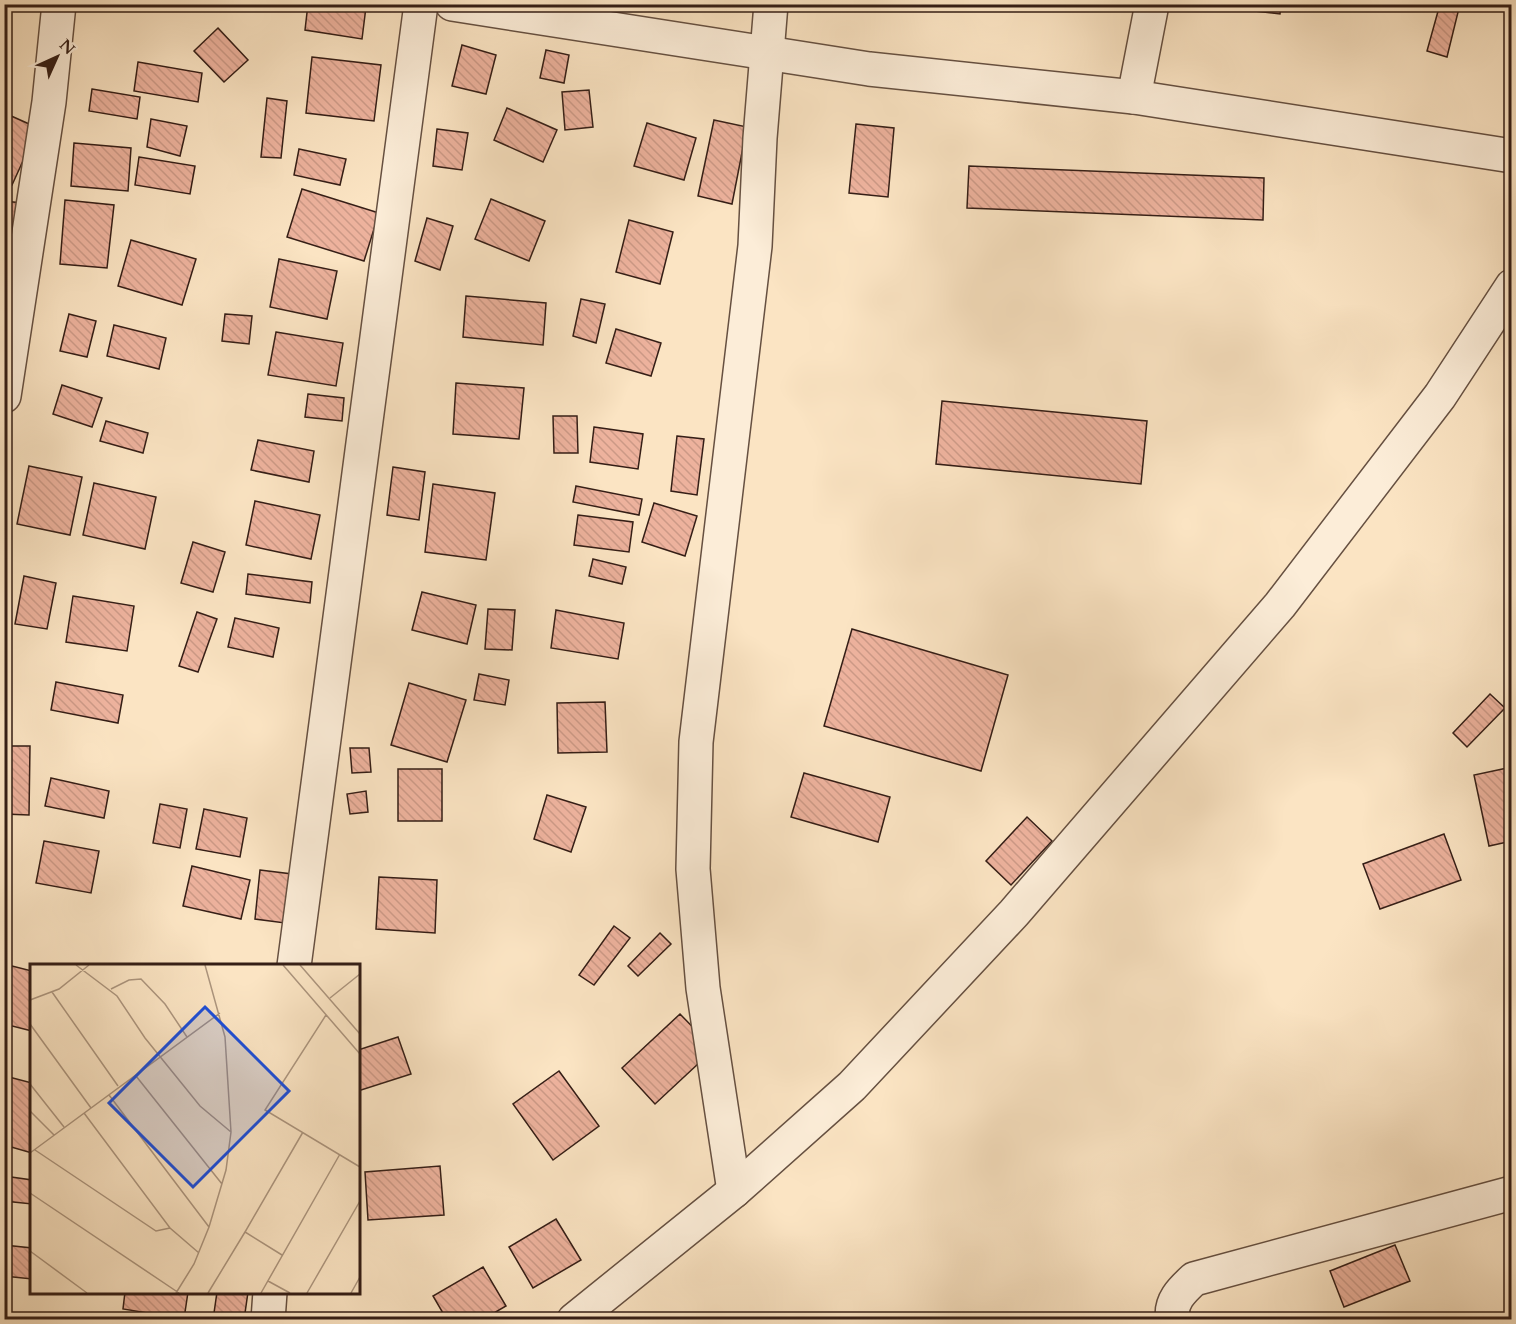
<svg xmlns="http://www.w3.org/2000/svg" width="1516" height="1324" viewBox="0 0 1516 1324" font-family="Cardo,serif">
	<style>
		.building { fill: url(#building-back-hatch); stroke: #351e16; stroke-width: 1.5 }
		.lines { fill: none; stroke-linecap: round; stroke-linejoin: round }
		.minor-casing { stroke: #665041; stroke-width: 36 }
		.minor { stroke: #fcedd8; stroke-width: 33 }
		.inset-road { fill: none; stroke: #ac957e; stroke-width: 1.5 }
		.view { fill: #1d4ed8; fill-opacity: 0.15; stroke: #1d4ed8; stroke-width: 3 }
		.inset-edge { fill: none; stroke: #351e16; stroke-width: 3 }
	</style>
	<defs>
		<pattern id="building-back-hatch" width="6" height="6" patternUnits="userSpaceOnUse" patternTransform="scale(1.5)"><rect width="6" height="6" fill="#edb29d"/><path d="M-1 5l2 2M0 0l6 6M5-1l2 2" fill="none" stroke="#cc9986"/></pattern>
	</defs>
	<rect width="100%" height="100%" fill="#fbe4c3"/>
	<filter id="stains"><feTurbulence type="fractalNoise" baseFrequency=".00333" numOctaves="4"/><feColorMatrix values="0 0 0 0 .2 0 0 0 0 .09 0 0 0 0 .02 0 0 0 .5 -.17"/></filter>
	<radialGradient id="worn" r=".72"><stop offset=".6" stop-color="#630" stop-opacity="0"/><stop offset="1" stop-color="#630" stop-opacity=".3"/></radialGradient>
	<g class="building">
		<path d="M308,4H347L366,7L362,39L305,30Z"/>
		<path d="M1192,4H1281L1280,14Z"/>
		<path d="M1440,4H1460L1447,57L1427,51Z"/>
		<path d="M218,28L248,60L224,82L194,51Z"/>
		<path d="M4,32H8L7,66H4Z"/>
		<path d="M462,45L496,55L486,94L452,86Z"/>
		<path d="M546,50L569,55L564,83L540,78Z"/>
		<path d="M312,57L381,65L374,121L306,113Z"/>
		<path d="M138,62L202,73L198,102L134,91Z"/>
		<path d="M92,89L140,97L137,119L89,111Z"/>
		<path d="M589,90L593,127L565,130L562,92Z"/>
		<path d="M267,98L287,101L281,158L261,157Z"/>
		<path d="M507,108L557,130L543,162L494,140Z"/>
		<path d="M9,115L38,128L12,185L4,181V124Z"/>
		<path d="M151,119L187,126L180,156L147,147Z"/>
		<path d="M714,120L747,127L732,204L698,196Z"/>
		<path d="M647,123L696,138L684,180L634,166Z"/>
		<path d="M856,124L894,128L888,197L849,193Z"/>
		<path d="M437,129L468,133L462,170L433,166Z"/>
		<path d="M74,143L131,148L128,191L71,186Z"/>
		<path d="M299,149L346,159L340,185L294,175Z"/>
		<path d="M139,157L195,166L190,194L135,185Z"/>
		<path d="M969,166L1264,178L1263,220L967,208Z"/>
		<path d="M302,189L379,213L364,261L287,237Z"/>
		<path d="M491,199L545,221L529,261L475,239Z"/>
		<path d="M65,200L114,205L107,268L60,264Z"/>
		<path d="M4,201L22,203L15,259L4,258Z"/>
		<path d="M427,218L453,226L440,270L415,261Z"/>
		<path d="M629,220L673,232L660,284L616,272Z"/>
		<path d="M131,240L196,259L182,305L118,286Z"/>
		<path d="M279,259L337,271L327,319L270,307Z"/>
		<path d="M466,296L546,303L543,345L463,337Z"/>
		<path d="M581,299L605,304L596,343L573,336Z"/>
		<path d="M69,314L96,321L87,357L60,351Z"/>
		<path d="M225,314L252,316L249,344L222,341Z"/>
		<path d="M114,325L166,338L159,369L107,356Z"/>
		<path d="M616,329L661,343L651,376L606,363Z"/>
		<path d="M276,332L343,343L336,386L268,375Z"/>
		<path d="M456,383L524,388L519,439L453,434Z"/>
		<path d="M62,385L102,398L92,427L53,414Z"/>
		<path d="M308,394L344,398L342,421L305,417Z"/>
		<path d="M942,401L1147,421L1141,484L936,464Z"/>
		<path d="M553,416H577L578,453H554Z"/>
		<path d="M106,421L148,433L143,453L100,441Z"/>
		<path d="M594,427L643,434L638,469L590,462Z"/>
		<path d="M677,436L704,439L697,495L671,491Z"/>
		<path d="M258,440L314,451L309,482L251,470Z"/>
		<path d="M29,466L82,477L70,535L17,524Z"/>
		<path d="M393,467L425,472L419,520L387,515Z"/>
		<path d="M94,483L156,497L145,549L83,535Z"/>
		<path d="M433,484L495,493L486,560L425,552Z"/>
		<path d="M576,486L642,499L639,515L573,502Z"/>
		<path d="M255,501L320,515L311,559L246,545Z"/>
		<path d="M654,503L697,516L685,556L642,542Z"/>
		<path d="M578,515L633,522L629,552L574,545Z"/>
		<path d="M193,542L225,552L213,592L181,583Z"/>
		<path d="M593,559L626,567L622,584L589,576Z"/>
		<path d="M248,574L312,582L310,603L246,594Z"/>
		<path d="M24,576L56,583L47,629L15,624Z"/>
		<path d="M422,592L476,605L467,644L412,630Z"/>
		<path d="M73,596L134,606L127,651L66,642Z"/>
		<path d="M488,609L515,610L512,650L485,649Z"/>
		<path d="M556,610L624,623L618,659L551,648Z"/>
		<path d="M197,612L217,619L198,672L179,666Z"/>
		<path d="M235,618L279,628L273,657L228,647Z"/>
		<path d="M852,629L1008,675L981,771L824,726Z"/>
		<path d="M479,674L509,680L505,705L474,700Z"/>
		<path d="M56,682L123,695L118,723L51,710Z"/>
		<path d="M409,683L466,700L447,762L391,745Z"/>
		<path d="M1490,694L1505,708L1467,747L1453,733Z"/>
		<path d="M605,702L607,752L558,753L557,703Z"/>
		<path d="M4,746H30L29,815L4,814Z"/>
		<path d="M350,748H369L371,772L352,773Z"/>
		<path d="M1512,767V841L1489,846L1474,775Z"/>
		<rect x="398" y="769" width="44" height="52"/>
		<path d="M804,773L890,797L878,842L791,817Z"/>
		<path d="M51,778L109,791L104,818L45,806Z"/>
		<path d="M366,791L368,812L350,814L347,794Z"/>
		<path d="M547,795L586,807L571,852L534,839Z"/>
		<path d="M160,804L187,809L180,848L153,843Z"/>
		<path d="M204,809L247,818L240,857L196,849Z"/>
		<path d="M1027,817L1052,841L1011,885L986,861Z"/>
		<path d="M1444,834L1461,880L1380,909L1363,864Z"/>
		<path d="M44,841L99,851L91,893L36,883Z"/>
		<path d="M192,866L250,880L241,919L183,906Z"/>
		<path d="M260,870L292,874L285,923L255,919Z"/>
		<path d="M379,877L437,880L435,933L376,929Z"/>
		<path d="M614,926L630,938L594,985L579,975Z"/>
		<path d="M660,933L671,944L638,976L628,966Z"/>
		<path d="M4,964L32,971V1031L4,1024Z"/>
		<path d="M680,1014L714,1049L655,1104L622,1068Z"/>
		<path d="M398,1037L411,1074L358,1091V1050Z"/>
		<path d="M559,1071L599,1126L553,1160L513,1104Z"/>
		<path d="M9,1077L32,1083V1153L4,1145V1095Z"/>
		<path d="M440,1166L444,1215L368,1220L365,1172Z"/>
		<path d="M4,1176L32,1180V1204L4,1201Z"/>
		<path d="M556,1219L581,1260L533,1288L509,1247Z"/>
		<path d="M4,1245L32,1248V1279L4,1276Z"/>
		<path d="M1395,1245L1410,1281L1344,1307L1330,1271Z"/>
		<path d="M483,1267L506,1306L482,1320H447L433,1296Z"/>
		<path d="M125,1292H188L184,1319L123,1309Z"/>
		<path d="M217,1292H248L244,1320H213Z"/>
		<path d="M26,1314L62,1318V1320H25Z"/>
	</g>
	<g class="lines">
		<g class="minor-casing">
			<g id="minor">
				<path d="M452,4L869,69L1134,97L1512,156"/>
				<path d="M1134,97L1152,4"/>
				<path d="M4,396L49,102L59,4"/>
				<path d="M294,966L421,4"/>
				<path d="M734,1191L703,988L693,869L696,742L755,246L760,138L771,4"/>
				<path d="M268,1320L270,1292"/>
				<path d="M574,1320L734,1191L852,1086L1014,913L1280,605L1440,396L1512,286"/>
				<path d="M1173,1320C1169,1302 1182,1290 1194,1279L1512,1193"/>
			</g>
		</g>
		<use href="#minor" class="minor"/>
	</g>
	<g transform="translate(30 964)">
		<rect width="330" height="330" fill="#fbe4c3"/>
		<path class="inset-road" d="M46,1L87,32L115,74L170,142L201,168M253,1L330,90M270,1L330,70M81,25L99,16L111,15L135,40L157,73M22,28L88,122M300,34L330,10M0,36L29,25L59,1M296,51L235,146L330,203M0,60L61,144M106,112L192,220M0,120L34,163M79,131L179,263M0,147L24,171M54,149L140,264L169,289M5,186L126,267L140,264M0,189L190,49M0,229L149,329M0,287L57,329M252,291L215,268L273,168M238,317L260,329M146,329L164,300L179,263L196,206L201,168L195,73L175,1M178,329L215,268M231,329L310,190M277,329L330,237M321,329L330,313"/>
		<path class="view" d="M175,43L259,127L163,223L79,139Z"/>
		<rect width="330" height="330" class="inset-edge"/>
	</g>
	<rect width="1516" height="1324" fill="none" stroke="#fbe4c3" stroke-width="24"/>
	<rect x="6" y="6" width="1504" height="1312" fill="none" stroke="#351e16" stroke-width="3"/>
	<rect x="12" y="12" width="1492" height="1300" fill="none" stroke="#351e16" stroke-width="1.5"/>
	<g transform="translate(57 57) rotate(45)" stroke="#fcedd8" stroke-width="4.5" paint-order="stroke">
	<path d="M0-4.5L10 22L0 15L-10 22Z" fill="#351e16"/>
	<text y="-9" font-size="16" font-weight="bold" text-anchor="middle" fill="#351e16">N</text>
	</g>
	<rect width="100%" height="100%" filter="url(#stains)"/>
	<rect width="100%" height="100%" fill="url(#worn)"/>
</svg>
